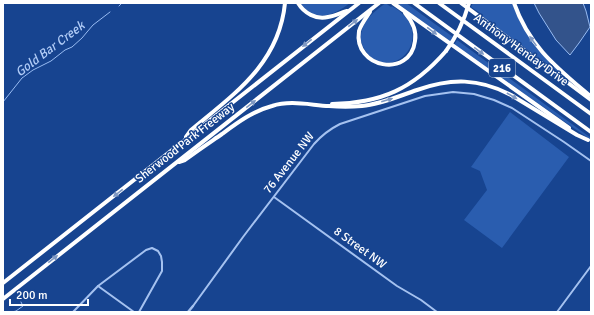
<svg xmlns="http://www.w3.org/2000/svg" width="594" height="315" viewBox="0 0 594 315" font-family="Signika,sans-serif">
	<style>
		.green { fill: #2a5daf }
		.water { fill: #33538b; stroke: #97bbf2 }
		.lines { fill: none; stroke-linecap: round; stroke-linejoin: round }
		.stream { stroke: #97bbf2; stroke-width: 1 }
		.minor { stroke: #a5c2f0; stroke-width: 2 }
		.tertiary { stroke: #a5c2f0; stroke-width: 2.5 }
		.motorway { stroke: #fff; stroke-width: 4 }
		.motorway-bridge { stroke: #fff; stroke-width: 4 }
		.oneway { fill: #7f98c2 }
		.labels { text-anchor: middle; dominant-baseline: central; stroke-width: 3; stroke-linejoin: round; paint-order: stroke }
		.shield { fill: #174490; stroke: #b9c7de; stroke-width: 1 }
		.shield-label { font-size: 11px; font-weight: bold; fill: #fff }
		.street-label { font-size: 12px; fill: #fff; stroke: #174490 }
		.water-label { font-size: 13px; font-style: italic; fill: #b1ccf7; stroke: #174490 }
	</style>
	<rect width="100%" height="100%" fill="#174490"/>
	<g class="green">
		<path d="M300,3H350C333,16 316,23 300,3Z"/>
		<path d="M386,3C387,4 389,6 391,7C391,7 392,6 393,7C398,9 404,15 407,19C426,45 394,77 370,56C366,52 362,46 361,40C360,23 373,12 386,3Z"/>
		<path d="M397,3H406L453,37L450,42Z"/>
		<path d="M473,3H512C519,22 528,39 542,54C550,63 560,72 569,80L483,17V15L471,7Z"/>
		<path d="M457,40L591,138V140L454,45Z"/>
		<path d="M510,112L569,157L502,248L464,220L487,190L480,171L471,167Z"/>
	</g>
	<path class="water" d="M534,3H583L586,11L590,27L579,43L570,55L556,40L539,13Z"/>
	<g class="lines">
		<g class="stream">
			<path d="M119,6L122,3"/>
			<path d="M3,102L22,78L33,70L51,61L65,50L72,47L82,38L87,32L93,25L110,12"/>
			<path d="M12,312L16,311L23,306L21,302"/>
		</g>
		<g class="minor">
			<path d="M274,197L397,286L421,300L437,312"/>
			<path d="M98,286L134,312"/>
			<path d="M193,306L243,237L314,144C322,135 330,129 340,124L425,96L453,92L474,94L494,100L512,108L564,142L591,161"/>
			<path d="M73,312L98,286L146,250L152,248L158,251L161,256L162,262V271L139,312"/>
			<path d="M557,312L591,266"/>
		</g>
		<path class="tertiary" d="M188,312L193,306"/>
		<g class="motorway">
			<path d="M298,3C304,13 316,20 328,17C335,16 340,13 347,11"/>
			<path d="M393,3L569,128"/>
			<path d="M414,3L591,132"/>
			<path d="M439,3L591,114"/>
			<path d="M461,3L591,100"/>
			<path d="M514,3C529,46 556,67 589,95"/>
			<path d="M370,12C366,18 361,24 359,31C353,68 410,79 415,41C417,30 412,21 405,13"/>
			<path d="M332,104C381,103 413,89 446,51"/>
			<path d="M186,137L191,130C234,94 279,64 285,3"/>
			<path d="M179,162L185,160C197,151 209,143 222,134C237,123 253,111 272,106C290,100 310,105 329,106C340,107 351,107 362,106C382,104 399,96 417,90C451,78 479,78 511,95L577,135L588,140"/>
			<path d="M3,283L359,3"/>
			<path d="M3,299L379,3"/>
		</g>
		<path class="motorway-bridge" d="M446,51C457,36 464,21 469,3"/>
	</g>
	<defs><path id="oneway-solid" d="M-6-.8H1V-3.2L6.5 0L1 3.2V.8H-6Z"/></defs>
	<g class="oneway">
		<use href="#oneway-solid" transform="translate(353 23) rotate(-38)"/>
		<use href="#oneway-solid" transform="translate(432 31) rotate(36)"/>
		<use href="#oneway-solid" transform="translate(533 41) rotate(-125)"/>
		<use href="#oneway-solid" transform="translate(307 43) rotate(142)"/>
		<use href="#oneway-solid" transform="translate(479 51) rotate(36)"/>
		<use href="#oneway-solid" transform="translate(512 96) rotate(30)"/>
		<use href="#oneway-solid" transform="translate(387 100) rotate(-16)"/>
		<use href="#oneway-solid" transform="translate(251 104) rotate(-38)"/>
		<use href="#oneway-solid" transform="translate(118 193) rotate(142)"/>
		<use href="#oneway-solid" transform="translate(53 259) rotate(-38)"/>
	</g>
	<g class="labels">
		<rect class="shield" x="489" y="59" width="26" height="18" rx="3"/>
		<g class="shield-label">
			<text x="502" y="68">216</text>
		</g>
		<g class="street-label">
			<text transform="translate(521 50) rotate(36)">Anthony Henday Drive</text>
			<text transform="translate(185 143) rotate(-38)">Sherwood Park Freeway</text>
			<text transform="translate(289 163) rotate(-52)">76 Avenue NW</text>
			<text transform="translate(360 248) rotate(36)">8 Street NW</text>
		</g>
		<g class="water-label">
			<text transform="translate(50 49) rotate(-37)">Gold Bar Creek</text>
		</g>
	</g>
	<rect width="594" height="315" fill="none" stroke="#ffffff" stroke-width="8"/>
	<path d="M10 299v6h78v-6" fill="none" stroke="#ffffff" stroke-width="2"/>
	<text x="16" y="299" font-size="12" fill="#ffffff" stroke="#174490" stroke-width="3" paint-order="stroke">200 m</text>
</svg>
